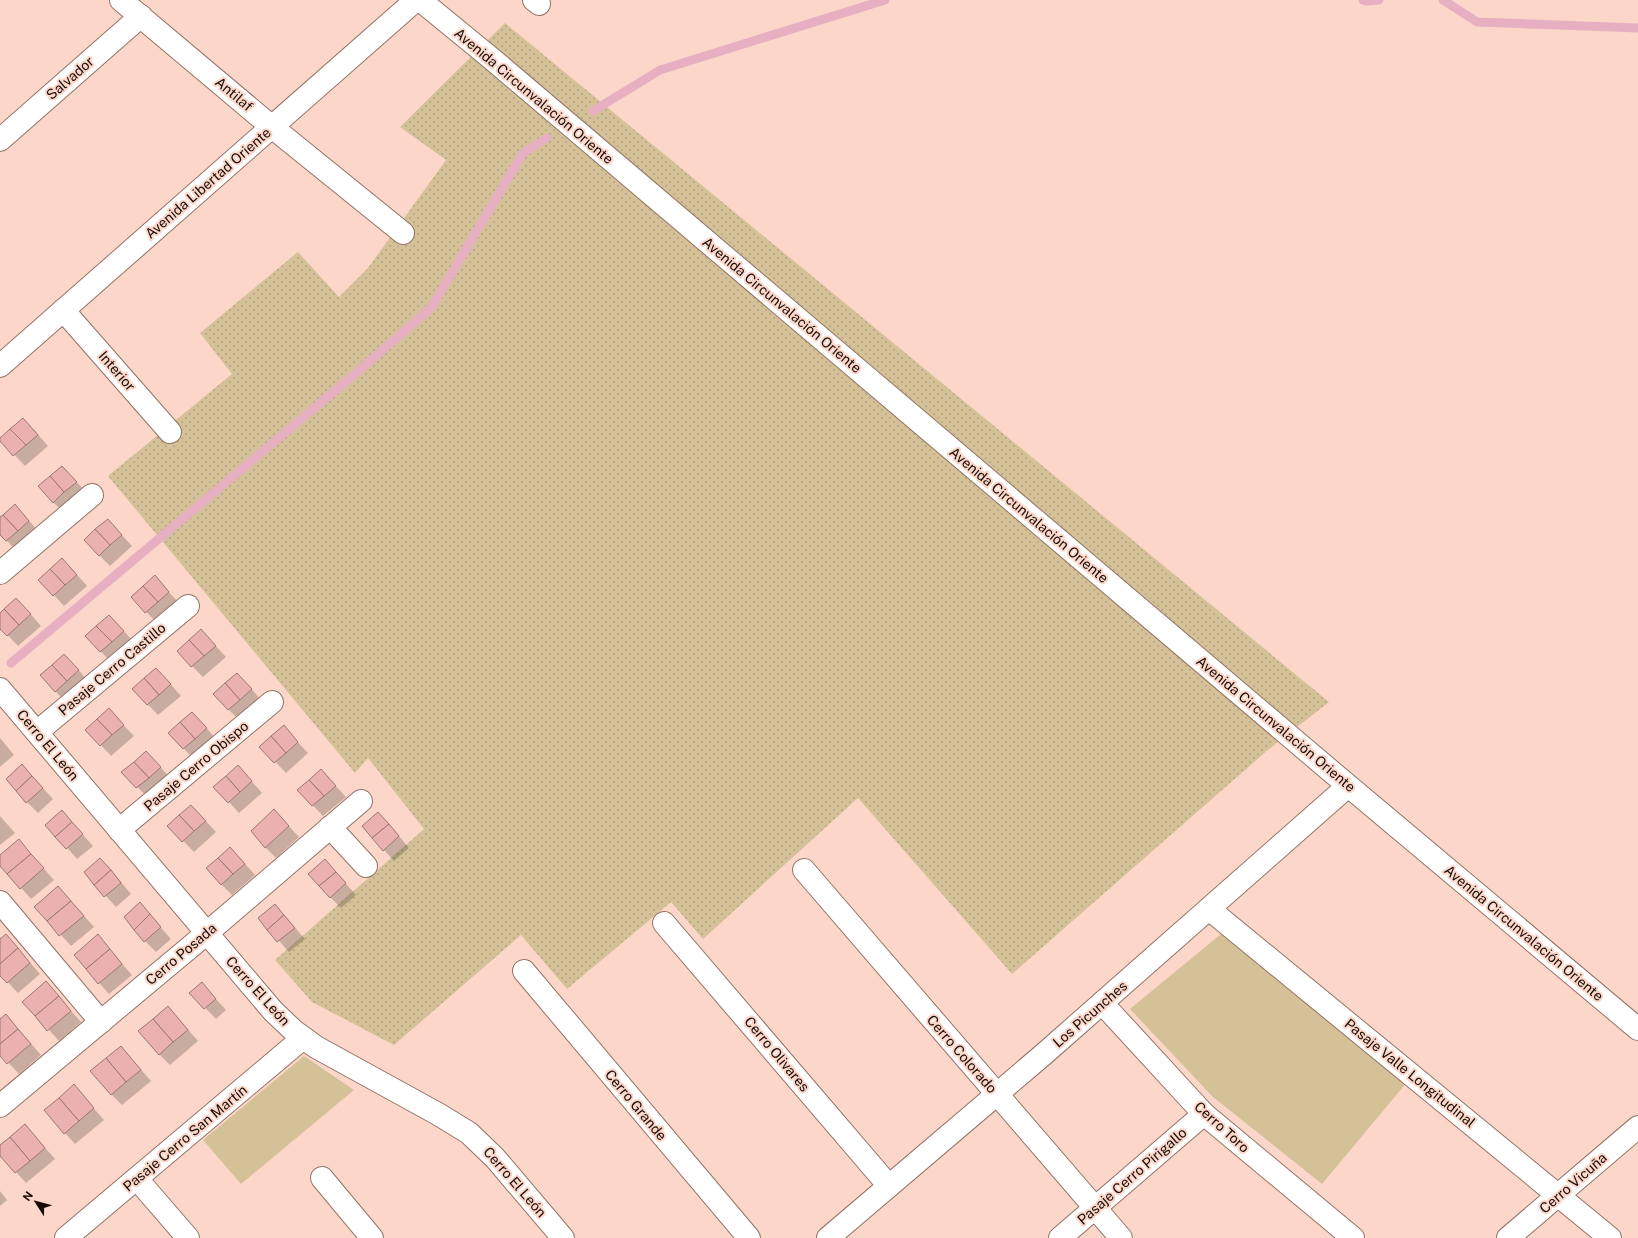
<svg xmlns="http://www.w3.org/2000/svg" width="1638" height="1238" viewBox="0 0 1638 1238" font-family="'Public Sans',sans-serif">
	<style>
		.grass { fill: url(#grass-dots) }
		.green { fill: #d4c197 }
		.shadow { fill: #0003 }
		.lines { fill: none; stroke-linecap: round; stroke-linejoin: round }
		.stream { stroke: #e7b0c2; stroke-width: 9 }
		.building { fill: #eab1af; stroke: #9b7776 }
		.minor-casing { stroke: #937266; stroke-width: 24 }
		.minor { stroke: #fff; stroke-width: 22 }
		.labels { text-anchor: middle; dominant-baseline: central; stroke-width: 4; stroke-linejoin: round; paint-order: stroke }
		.street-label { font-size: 14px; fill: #160b07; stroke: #fcd7c9 }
	</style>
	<defs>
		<pattern id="grass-dots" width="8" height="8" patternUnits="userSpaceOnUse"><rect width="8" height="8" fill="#d4c197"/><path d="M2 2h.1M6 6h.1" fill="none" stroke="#b5a481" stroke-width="1.8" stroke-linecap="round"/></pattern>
	</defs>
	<rect width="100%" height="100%" fill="#fcd7c9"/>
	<path class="grass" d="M505,23L1329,702L1269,749L1012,974L858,798L703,939L671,902L567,989L521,935L394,1045L312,1002L275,960L424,829L368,758L355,773L108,476L232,374L200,333L298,252L339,297L368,268L446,160L400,127Z"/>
	<g class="green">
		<path d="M1221,934L1408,1081L1322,1184L1213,1097L1130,1009Z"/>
		<path d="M304,1056L354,1090L241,1184L203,1140Z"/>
	</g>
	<g class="shadow">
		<path d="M34,430L48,446L25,466L0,440Z"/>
		<path d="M73,478L87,493L64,513L53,502Z"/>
		<path d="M15,505L39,532L17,551L0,534V518Z"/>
		<path d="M108,520L132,546L110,566L99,555Z"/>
		<path d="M73,570L87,586L64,606L54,595Z"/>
		<path d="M155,577L179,603L157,623L132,597Z"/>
		<path d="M27,610L41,626L18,646L0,627V614Z"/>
		<path d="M120,627L134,642L111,662L86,636Z"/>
		<path d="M211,641L226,657L203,677L192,666Z"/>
		<path d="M75,666L89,682L66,702L55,691Z"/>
		<path d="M167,680L181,696L158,715L133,689Z"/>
		<path d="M248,685L262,701L239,720L228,709Z"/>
		<path d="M109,710L134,736L111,756L101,745Z"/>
		<path d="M203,724L217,740L194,759L183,748Z"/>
		<path d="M0,738L14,755L0,767Z"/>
		<path d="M294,738L308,753L286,773L261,747Z"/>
		<path d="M157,763L171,779L148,798L123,772Z"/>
		<path d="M22,765L53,799L38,813L27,802Z"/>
		<path d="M321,770L346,797L323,816L298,790Z"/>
		<path d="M248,777L262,793L239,813L229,802Z"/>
		<path d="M62,811L93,846L77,859L47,825Z"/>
		<path d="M0,816L15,833L0,845Z"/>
		<path d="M202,817L216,832L194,852L169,826Z"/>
		<path d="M285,822L299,837L276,858L265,847Z"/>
		<path d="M389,824L409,848L394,861L384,850Z"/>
		<path d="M19,841L54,880L31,899L0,864V857Z"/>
		<path d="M241,859L255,875L232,895L221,884Z"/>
		<path d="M325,860L356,895L341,908L330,897Z"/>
		<path d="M111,870L131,894L116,907L85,873Z"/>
		<path d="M58,887L94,927L71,946L36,907Z"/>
		<path d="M140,904L171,939L156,952L145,941Z"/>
		<path d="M275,905L305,939L289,952L259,918Z"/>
		<path d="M6,935L40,974L18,993L0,974V940Z"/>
		<path d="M98,936L132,975L109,994L75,955Z"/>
		<path d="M46,983L81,1022L59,1041L24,1002Z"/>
		<path d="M201,983L226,1010L216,1019L191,993Z"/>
		<path d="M168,1007L198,1041L170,1065L159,1054Z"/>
		<path d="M6,1015L41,1055L19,1074L0,1054V1020Z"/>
		<path d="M121,1047L151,1081L122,1105L111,1094Z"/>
		<path d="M74,1086L104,1120L75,1144L65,1133Z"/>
		<path d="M25,1125L55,1159L26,1183L0,1154V1147Z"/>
		<path d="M0,1191L7,1200L0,1206Z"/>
	</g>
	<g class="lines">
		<g class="stream">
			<path d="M1363,0L1366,1L1379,0"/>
			<path d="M1443,0L1477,22L1638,28"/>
			<path d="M593,111L660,70L885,0"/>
			<path d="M11,663L356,373L431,308L523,153L547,138"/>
		</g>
	</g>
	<g class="building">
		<path d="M23,418L38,435L26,445L10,429Z"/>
		<path d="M10,429L26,445L13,456L0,441V438Z"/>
		<path d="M62,466L77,482L64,492L50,476Z"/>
		<path d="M50,476L64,492L53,503L38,486Z"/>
		<path d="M15,504L29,521L18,531L3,515Z"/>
		<path d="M3,515L18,531L6,541L0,535V517Z"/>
		<path d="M108,519L122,535L110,545L95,529Z"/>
		<path d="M95,529L110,545L99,556L84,540Z"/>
		<path d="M62,558L77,575L65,585L50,569Z"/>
		<path d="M50,569L65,585L53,596L38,580Z"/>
		<path d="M155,575L169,592L158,602L143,586Z"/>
		<path d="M143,586L158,602L145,613L131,597Z"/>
		<path d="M16,598L31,614L19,625L4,609Z"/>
		<path d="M4,609L19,625L7,636L0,629V613Z"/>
		<path d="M109,615L124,631L112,642L96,626Z"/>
		<path d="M96,626L112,642L100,652L85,636Z"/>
		<path d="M201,629L216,646L204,656L189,640Z"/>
		<path d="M189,640L204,656L191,667L177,651Z"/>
		<path d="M64,654L79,670L67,681L52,665Z"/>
		<path d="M52,665L67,681L55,692L40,675Z"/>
		<path d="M156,668L171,684L159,695L144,678Z"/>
		<path d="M237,673L252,689L240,700L225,683Z"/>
		<path d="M144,678L159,695L147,705L132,689Z"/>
		<path d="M225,683L240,700L228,710L213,694Z"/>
		<path d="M109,708L124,725L112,735L97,719Z"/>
		<path d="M192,712L207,728L195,739L180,722Z"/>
		<path d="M97,719L112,735L100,746L85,730Z"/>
		<path d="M180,722L195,739L183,749L168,733Z"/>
		<path d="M284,725L298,742L286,753L271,736Z"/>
		<path d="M271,736L286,753L274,763L259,747Z"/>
		<path d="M146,751L161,767L149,778L134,762Z"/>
		<path d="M134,762L149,778L136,788L121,772Z"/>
		<path d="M22,764L32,776L16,791L6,779Z"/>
		<path d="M238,765L252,781L240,792L226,776Z"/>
		<path d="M321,769L336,786L324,796L309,780Z"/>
		<path d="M32,776L43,788L26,803L16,791Z"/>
		<path d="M226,776L240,792L228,803L213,787Z"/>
		<path d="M309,780L324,796L312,806L297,790Z"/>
		<path d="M191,805L206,821L194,831L179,815Z"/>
		<path d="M274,809L289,826L265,848L251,831Z"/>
		<path d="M62,810L72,822L55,837L45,825Z"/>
		<path d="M378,812L389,824L372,838L362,826Z"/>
		<path d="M179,815L194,831L182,842L167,826Z"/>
		<path d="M72,822L83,834L66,849L55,837Z"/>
		<path d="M389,824L399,836L383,851L372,838Z"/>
		<path d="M19,839L31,854L7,874L0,866V855Z"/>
		<path d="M230,847L245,864L233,874L218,858Z"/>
		<path d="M31,854L44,868L20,889L7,874Z"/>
		<path d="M100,858L111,870L94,885L84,872Z"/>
		<path d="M218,858L233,874L221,885L206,868Z"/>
		<path d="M325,859L336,872L319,886L308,874Z"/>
		<path d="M111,870L121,883L104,897L94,885Z"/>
		<path d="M336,872L346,883L330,898L319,886Z"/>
		<path d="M58,886L71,901L47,921L34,907Z"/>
		<path d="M71,901L84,916L59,936L47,921Z"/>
		<path d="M140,902L150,914L134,930L124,917Z"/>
		<path d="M275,904L284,915L267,930L258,918Z"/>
		<path d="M150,914L161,927L144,942L134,930Z"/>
		<path d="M284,915L295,928L277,942L267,930Z"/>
		<path d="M6,934L18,948L0,964V939Z"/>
		<path d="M98,934L110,949L86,969L74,955Z"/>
		<path d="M18,948L30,963L7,983L0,976V964Z"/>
		<path d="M110,949L122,964L98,984L86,969Z"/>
		<path d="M46,981L59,996L35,1016L22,1002Z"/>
		<path d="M202,982L216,999L204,1009L189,993Z"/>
		<path d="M59,996L71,1011L47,1031L35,1016Z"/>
		<path d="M168,1006L188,1030L173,1042L153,1019Z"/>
		<path d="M6,1014L18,1029L0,1044V1019Z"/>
		<path d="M153,1019L173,1042L159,1055L138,1031Z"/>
		<path d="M18,1029L31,1044L7,1064L0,1056V1044Z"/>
		<path d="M121,1046L141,1070L126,1082L106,1058Z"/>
		<path d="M106,1058L126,1082L111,1095L90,1071Z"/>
		<path d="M74,1084L94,1108L79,1121L59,1098Z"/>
		<path d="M59,1098L79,1121L64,1134L44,1110Z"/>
		<path d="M25,1124L45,1148L30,1161L10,1137Z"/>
		<path d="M10,1137L30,1161L15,1173L0,1156V1145Z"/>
	</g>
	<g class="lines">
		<g class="minor-casing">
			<g id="minor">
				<path d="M121,0L272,127L403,233"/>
				<path d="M420,0L492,59L1326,767L1638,1029"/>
				<path d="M534,0L539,4"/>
				<path d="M0,140L141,16"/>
				<path d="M63,310L170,432"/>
				<path d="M0,366L416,0"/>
				<path d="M0,573L92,495"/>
				<path d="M0,689L273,1011L294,1031L316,1047L438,1114L469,1133L495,1158L563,1238"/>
				<path d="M37,732L188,606"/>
				<path d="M330,827L366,866"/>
				<path d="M119,830L272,702"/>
				<path d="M804,870L1121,1238"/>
				<path d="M0,902L101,1022"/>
				<path d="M1209,909L1610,1238"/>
				<path d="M664,923L889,1186"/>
				<path d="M524,971L749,1238"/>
				<path d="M1102,1003L1204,1114L1353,1238"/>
				<path d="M0,1106L207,933L361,801"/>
				<path d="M322,1178L372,1238"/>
				<path d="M137,1179L188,1238"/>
				<path d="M66,1238L303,1038"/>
				<path d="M828,1238L1044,1054L1348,786"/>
				<path d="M1060,1238L1204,1114"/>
				<path d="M1508,1238L1638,1127"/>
			</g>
		</g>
		<use href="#minor" class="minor"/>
	</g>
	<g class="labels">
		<g class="street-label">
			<text transform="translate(70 78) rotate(-41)">Salvador</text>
			<text transform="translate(234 94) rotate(40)">Antilaf</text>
			<text transform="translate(534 96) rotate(40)">Avenida Circunvalación Oriente</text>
			<text transform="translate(208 183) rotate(-41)">Avenida Libertad Oriente</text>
			<text transform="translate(782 305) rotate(40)">Avenida Circunvalación Oriente</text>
			<text transform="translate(117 371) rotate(49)">Interior</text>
			<text transform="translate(1029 515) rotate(40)">Avenida Circunvalación Oriente</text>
			<text transform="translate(112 669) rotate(-40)">Pasaje Cerro Castillo</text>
			<text transform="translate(1276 724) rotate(40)">Avenida Circunvalación Oriente</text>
			<text transform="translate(48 745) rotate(50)">Cerro El León</text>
			<text transform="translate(196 766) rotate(-40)">Pasaje Cerro Obispo</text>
			<text transform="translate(1524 933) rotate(40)">Avenida Circunvalación Oriente</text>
			<text transform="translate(181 954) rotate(-40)">Cerro Posada</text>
			<text transform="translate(258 991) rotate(48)">Cerro El León</text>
			<text transform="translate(1090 1014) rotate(-41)">Los Picunches</text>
			<text transform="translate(777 1054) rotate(50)">Cerro Olivares</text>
			<text transform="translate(962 1054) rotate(49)">Cerro Colorado</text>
			<text transform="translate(1410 1073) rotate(39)">Pasaje Valle Longitudinal</text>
			<text transform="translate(636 1105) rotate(50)">Cerro Grande</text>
			<text transform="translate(1222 1127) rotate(42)">Cerro Toro</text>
			<text transform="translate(185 1138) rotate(-40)">Pasaje Cerro San Martín</text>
			<text transform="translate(1132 1176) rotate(-41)">Pasaje Cerro Pirigallo</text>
			<text transform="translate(515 1182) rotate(49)">Cerro El León</text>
			<text transform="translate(1573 1183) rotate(-41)">Cerro Vicuña</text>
		</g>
	</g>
	<g transform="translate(36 1202) rotate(306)" stroke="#fcd7c9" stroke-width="3" paint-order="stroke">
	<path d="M0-3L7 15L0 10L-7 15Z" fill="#160b07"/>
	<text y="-6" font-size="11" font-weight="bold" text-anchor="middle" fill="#160b07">N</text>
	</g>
</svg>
